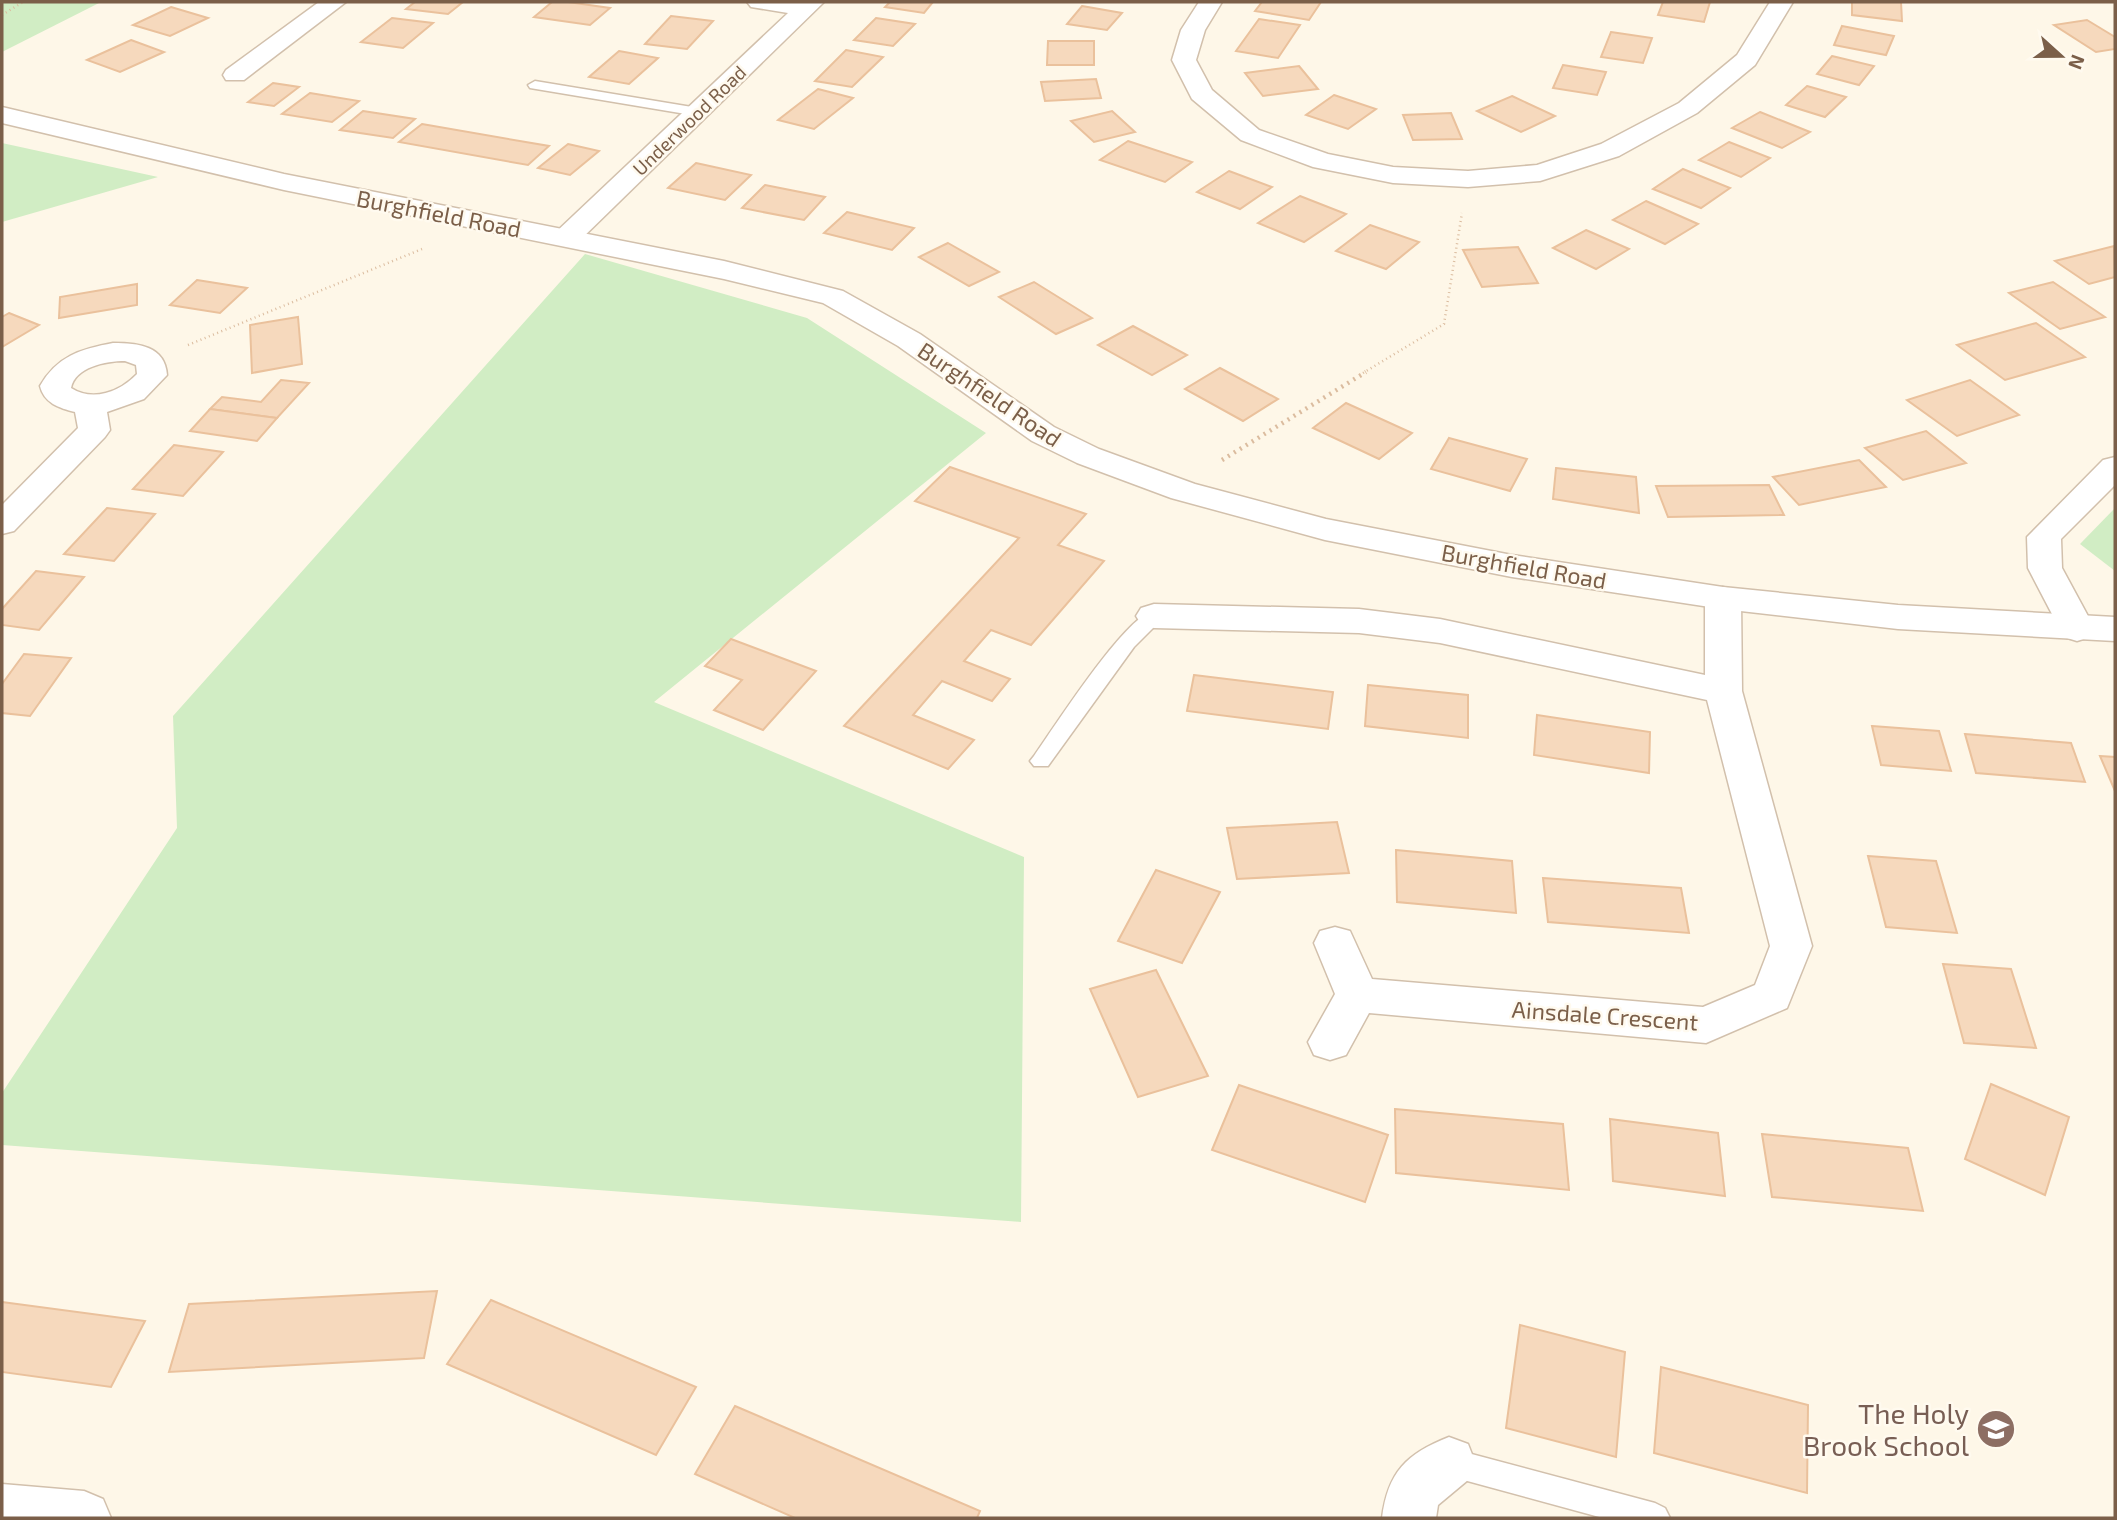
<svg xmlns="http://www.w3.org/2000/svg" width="2117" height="1520" viewBox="0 0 2117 1520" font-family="'Exo 2',sans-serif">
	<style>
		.green { fill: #d1edc4 }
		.building { fill: #f6d9bd; stroke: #eac19c; stroke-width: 2 }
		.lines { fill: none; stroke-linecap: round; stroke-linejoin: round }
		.service-casing { stroke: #d2c0ac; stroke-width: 3 }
		.minor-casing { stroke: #d2c0ac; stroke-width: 3 }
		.tertiary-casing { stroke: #d2c0ac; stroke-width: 3 }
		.path-far1 { stroke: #dbbc9f; stroke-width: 2.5; stroke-dasharray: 1 3.5; stroke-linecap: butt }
		.path { stroke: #dbbc9f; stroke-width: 4.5; stroke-dasharray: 2 5; stroke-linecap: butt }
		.service { fill: #fff; fill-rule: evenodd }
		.minor { fill: #fff; fill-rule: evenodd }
		.tertiary { fill: #fff; fill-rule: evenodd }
		.labels { text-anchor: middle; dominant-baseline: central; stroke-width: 5; stroke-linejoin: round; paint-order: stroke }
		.far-street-label { font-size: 19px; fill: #7b5f49; stroke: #fffaef }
		.street-label { font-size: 23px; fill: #7b5f49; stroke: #fffaef }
		.near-education-label { font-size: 28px; fill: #785e54; stroke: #fffaef; text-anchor: end }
	</style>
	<rect width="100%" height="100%" fill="#fef7e8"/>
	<g class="green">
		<path d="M2,2H101L2,52Z"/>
		<path d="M2,143L158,177L2,222Z"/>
		<path d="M585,254L807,318L986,433L654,702L1024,857L1021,1222L2,1145V1093L177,828L173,716Z"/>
		<path d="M2115,508V571L2080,544Z"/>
	</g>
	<g class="building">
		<path d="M415,2H463L448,14L406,9Z"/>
		<path d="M552,2H568L610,8L590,25L534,17Z"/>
		<path d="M890,2H933L924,13L885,7Z"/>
		<path d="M1262,2H1321L1309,20L1255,11Z"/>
		<path d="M1663,2H1710L1704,22L1658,15Z"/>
		<path d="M1852,2H1901L1902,21L1852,15Z"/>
		<path d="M1082,6L1122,13L1107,30L1067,24Z"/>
		<path d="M171,7L208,18L170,36L133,25Z"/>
		<path d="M671,16L713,21L687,49L645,44Z"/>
		<path d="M392,18L433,23L403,48L361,42Z"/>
		<path d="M876,18L915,24L893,46L854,40Z"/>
		<path d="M1259,19L1300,25L1278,58L1236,51Z"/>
		<path d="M2087,20L2115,37V49L2096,52L2054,25Z"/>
		<path d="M1842,26L1894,36L1886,55L1834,45Z"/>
		<path d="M1611,32L1652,38L1643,63L1601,57Z"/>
		<path d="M131,40L164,52L120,72L87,60Z"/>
		<path d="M1048,41H1094V65H1047Z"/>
		<path d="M846,50L883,57L852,87L815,81Z"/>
		<path d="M619,51L658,58L629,84L589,77Z"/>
		<path d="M1832,56L1874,66L1859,85L1817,74Z"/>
		<path d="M1563,65L1606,72L1597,95L1553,88Z"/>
		<path d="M1299,66L1318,89L1263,96L1245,73Z"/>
		<path d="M1096,79L1101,98L1045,101L1041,82Z"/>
		<path d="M273,83L299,87L274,106L248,102Z"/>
		<path d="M1807,86L1846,97L1825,117L1786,105Z"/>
		<path d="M818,89L853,98L814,129L778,120Z"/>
		<path d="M310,93L359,101L332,122L282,114Z"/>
		<path d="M1334,95L1376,109L1348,129L1306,115Z"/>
		<path d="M1512,96L1555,116L1521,132L1477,111Z"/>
		<path d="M363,111L415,119L393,138L340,130Z"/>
		<path d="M1112,111L1135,132L1094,142L1071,121Z"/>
		<path d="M1760,112L1810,132L1782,148L1732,128Z"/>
		<path d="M1451,113L1462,139L1413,140L1403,115Z"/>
		<path d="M422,124L549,146L528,165L399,142Z"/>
		<path d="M1128,141L1192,162L1165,182L1100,160Z"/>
		<path d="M1729,142L1770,158L1741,177L1699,160Z"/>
		<path d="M568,144L599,151L570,175L538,168Z"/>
		<path d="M696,163L751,175L725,200L668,188Z"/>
		<path d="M1683,169L1730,188L1701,208L1653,189Z"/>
		<path d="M1229,171L1272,187L1240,209L1197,192Z"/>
		<path d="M765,185L825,197L804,220L742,208Z"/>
		<path d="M1300,196L1346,214L1304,242L1258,223Z"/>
		<path d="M1646,201L1698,224L1665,244L1613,220Z"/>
		<path d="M847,212L914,228L892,250L824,233Z"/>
		<path d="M1370,225L1419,242L1386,269L1336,251Z"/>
		<path d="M1586,230L1629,249L1596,269L1553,248Z"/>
		<path d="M948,243L999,272L969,286L919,257Z"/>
		<path d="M2114,246L2115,277L2089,284L2055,261Z"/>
		<path d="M1518,247L1538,283L1482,287L1463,250Z"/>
		<path d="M197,280L247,288L220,313L170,305Z"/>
		<path d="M1034,282L1092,318L1056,334L999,297Z"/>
		<path d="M2053,282L2105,317L2060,329L2009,293Z"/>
		<path d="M137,284V305L59,318L60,297Z"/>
		<path d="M9,313L39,325L2,347V317Z"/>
		<path d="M298,317L302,364L252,373L250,325Z"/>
		<path d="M2036,323L2085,357L2005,380L1957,345Z"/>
		<path d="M1133,326L1187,355L1152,375L1098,345Z"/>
		<path d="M1220,368L1278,399L1243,421L1185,389Z"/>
		<path d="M281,380L309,383L277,418L210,409L222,397L261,402Z"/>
		<path d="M1970,380L2019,415L1957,436L1907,400Z"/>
		<path d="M1346,403L1412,433L1379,459L1313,428Z"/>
		<path d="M210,409L277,418L257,441L190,431Z"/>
		<path d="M1926,431L1966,463L1903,480L1865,448Z"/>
		<path d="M1449,438L1527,459L1510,491L1431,469Z"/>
		<path d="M174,445L223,452L183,496L133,489Z"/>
		<path d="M1859,460L1886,487L1799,505L1773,477Z"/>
		<path d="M950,467L1086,514L1058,545L1104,561L1031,645L991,630L964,661L1010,679L992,701L942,681L913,715L974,740L948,769L844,726L1019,538L915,501Z"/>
		<path d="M1556,468L1636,477L1639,513L1553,499Z"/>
		<path d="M1769,485L1784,515L1668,517L1656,486Z"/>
		<path d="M107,508L155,514L114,561L64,554Z"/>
		<path d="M36,571L84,577L39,630L2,625V609Z"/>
		<path d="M731,639L816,671L763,730L714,710L742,680L705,666Z"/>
		<path d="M24,654L71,658L30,716L2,713V684Z"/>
		<path d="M1194,675L1333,692L1328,729L1187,711Z"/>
		<path d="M1368,685L1468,695V738L1365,726Z"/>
		<path d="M1537,715L1650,732L1649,773L1534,755Z"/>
		<path d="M1872,726L1939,731L1951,771L1881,765Z"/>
		<path d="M1965,734L2071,743L2085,782L1976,773Z"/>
		<path d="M2100,756L2115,757V791Z"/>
		<path d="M1337,822L1349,873L1237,879L1227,828Z"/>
		<path d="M1396,850L1512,861L1516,913L1397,902Z"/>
		<path d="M1868,856L1936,861L1957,933L1886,927Z"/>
		<path d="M1156,870L1220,892L1182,963L1118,941Z"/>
		<path d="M1543,878L1681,888L1689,933L1548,922Z"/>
		<path d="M1943,964L2011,969L2036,1048L1964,1043Z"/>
		<path d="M1156,970L1208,1076L1138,1097L1090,989Z"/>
		<path d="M1991,1084L2069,1117L2045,1195L1965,1159Z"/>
		<path d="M1239,1085L1388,1135L1365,1202L1212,1150Z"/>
		<path d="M1395,1109L1563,1124L1569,1190L1396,1173Z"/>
		<path d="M1610,1119L1718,1133L1725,1196L1613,1181Z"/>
		<path d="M1762,1134L1908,1148L1923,1211L1772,1197Z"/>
		<path d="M437,1291L424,1358L169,1372L189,1304Z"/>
		<path d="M491,1300L696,1387L656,1455L447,1364Z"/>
		<path d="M2,1302L145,1321L111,1387L2,1372Z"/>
		<path d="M1520,1325L1625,1352L1616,1457L1506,1428Z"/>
		<path d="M1661,1367L1808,1405L1807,1493L1654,1453Z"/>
		<path d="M735,1406L980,1511L977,1518H795L695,1474Z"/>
	</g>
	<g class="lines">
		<g class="service-casing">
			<g id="service">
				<path d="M535,81L698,108L705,112L698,116L530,88L528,85Z"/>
				<path d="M1154,610L1164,616L1161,620L1134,647L1048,766H1034L1030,761L1034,756C1055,726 1124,618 1154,610Z"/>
				<path d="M1449,1448L1655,1503L1665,1508L1670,1518H1603L1449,1476L1439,1472L1435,1462L1439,1452Z"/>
			</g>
		</g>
		<g class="minor-casing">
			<g id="minor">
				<path d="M319,2H346L244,80H226L223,75L226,70Z"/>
				<path d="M747,2H824L576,244L566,246L556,244L552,238L556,232L788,13L751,7Z"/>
				<path d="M1199,2H1222L1205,30L1196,60L1212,90L1259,130L1328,154L1393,167L1468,171L1537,165L1601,144L1679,103L1737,55L1770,2H1793L1755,65L1697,113L1619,156L1540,181L1468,187L1393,183L1313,167L1241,140L1192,99L1172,60L1181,30Z"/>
				<path d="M113,343C139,343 165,346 167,375L144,399L107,412L110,430L105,437L14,531L2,534V505L78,428L75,412C59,408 44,403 40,386C57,356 81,349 113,343ZM125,361L136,365L137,374C120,392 93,402 71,388C75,367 106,361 125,361Z"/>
				<path d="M2115,457V485L2061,539L2062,568L2095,629L2090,637L2077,641L2064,637L2028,568L2027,537L2103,460Z"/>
				<path d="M1723,587L1735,590L1741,598L1742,691L1812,946L1787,1008L1706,1043L1369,1013L1346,1055L1330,1060L1314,1055L1308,1042L1335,994L1314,943L1320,931L1335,927L1350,931L1372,979L1703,1007L1755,985L1770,946L1707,700L1440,643L1359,633L1154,628L1141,624L1136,616L1141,608L1154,604L1359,609L1440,619L1705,675V598L1711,590Z"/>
				<path d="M1449,1437L1468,1444L1475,1462L1468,1480L1438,1505L1436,1518H1382C1388,1472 1406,1454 1449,1437Z"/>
				<path d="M2,1484L84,1491L103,1499L111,1518H2Z"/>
			</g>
		</g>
		<g class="tertiary-casing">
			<path id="tertiary" d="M2,107L284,174L724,261L843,291L920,334L1054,427L1099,449L1195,484L1326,519L1512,555L1723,587L1898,605L2115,617V641L1898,629L1723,609L1512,577L1325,540L1171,498L1077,463L1032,441L898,346L823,303L724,279L284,190L2,123Z"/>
		</g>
		<g class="path-far1">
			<path d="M2,15L23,2"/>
			<path d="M188,345L422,249"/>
			<path d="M1363,373L1444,324L1462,213"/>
		</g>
		<path class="path" d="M1222,460L1366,372"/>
		<use href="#service" class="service"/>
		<use href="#minor" class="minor"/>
		<use href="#tertiary" class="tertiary"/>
	</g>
	<defs>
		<g id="school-disc" transform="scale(2.0125)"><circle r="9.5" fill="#8d6e63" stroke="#fffaef"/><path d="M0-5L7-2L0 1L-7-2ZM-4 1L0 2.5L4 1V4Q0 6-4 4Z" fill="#fff"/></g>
	</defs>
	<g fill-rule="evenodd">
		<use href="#school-disc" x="1996" y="1429"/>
	</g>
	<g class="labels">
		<g class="far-street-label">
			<text transform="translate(689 120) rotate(-44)">Underwood Road</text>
		</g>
		<g class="street-label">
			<text transform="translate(439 213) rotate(11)">Burghfield Road</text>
			<text transform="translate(990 394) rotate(34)">Burghfield Road</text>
			<text transform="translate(1524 566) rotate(10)">Burghfield Road</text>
			<text transform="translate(1605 1015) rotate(4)">Ainsdale Crescent</text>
		</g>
		<g class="near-education-label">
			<text x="1969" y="1413">The Holy<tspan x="1969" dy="32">Brook School</tspan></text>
		</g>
	</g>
	<rect width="2117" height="1520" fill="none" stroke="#7b5f49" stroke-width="7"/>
	<g transform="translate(2061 56) rotate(111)" stroke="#fffaef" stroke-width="5" paint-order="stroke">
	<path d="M0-5L12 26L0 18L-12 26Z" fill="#7b5f49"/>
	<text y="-10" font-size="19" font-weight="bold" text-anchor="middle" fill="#7b5f49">N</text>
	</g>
</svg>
